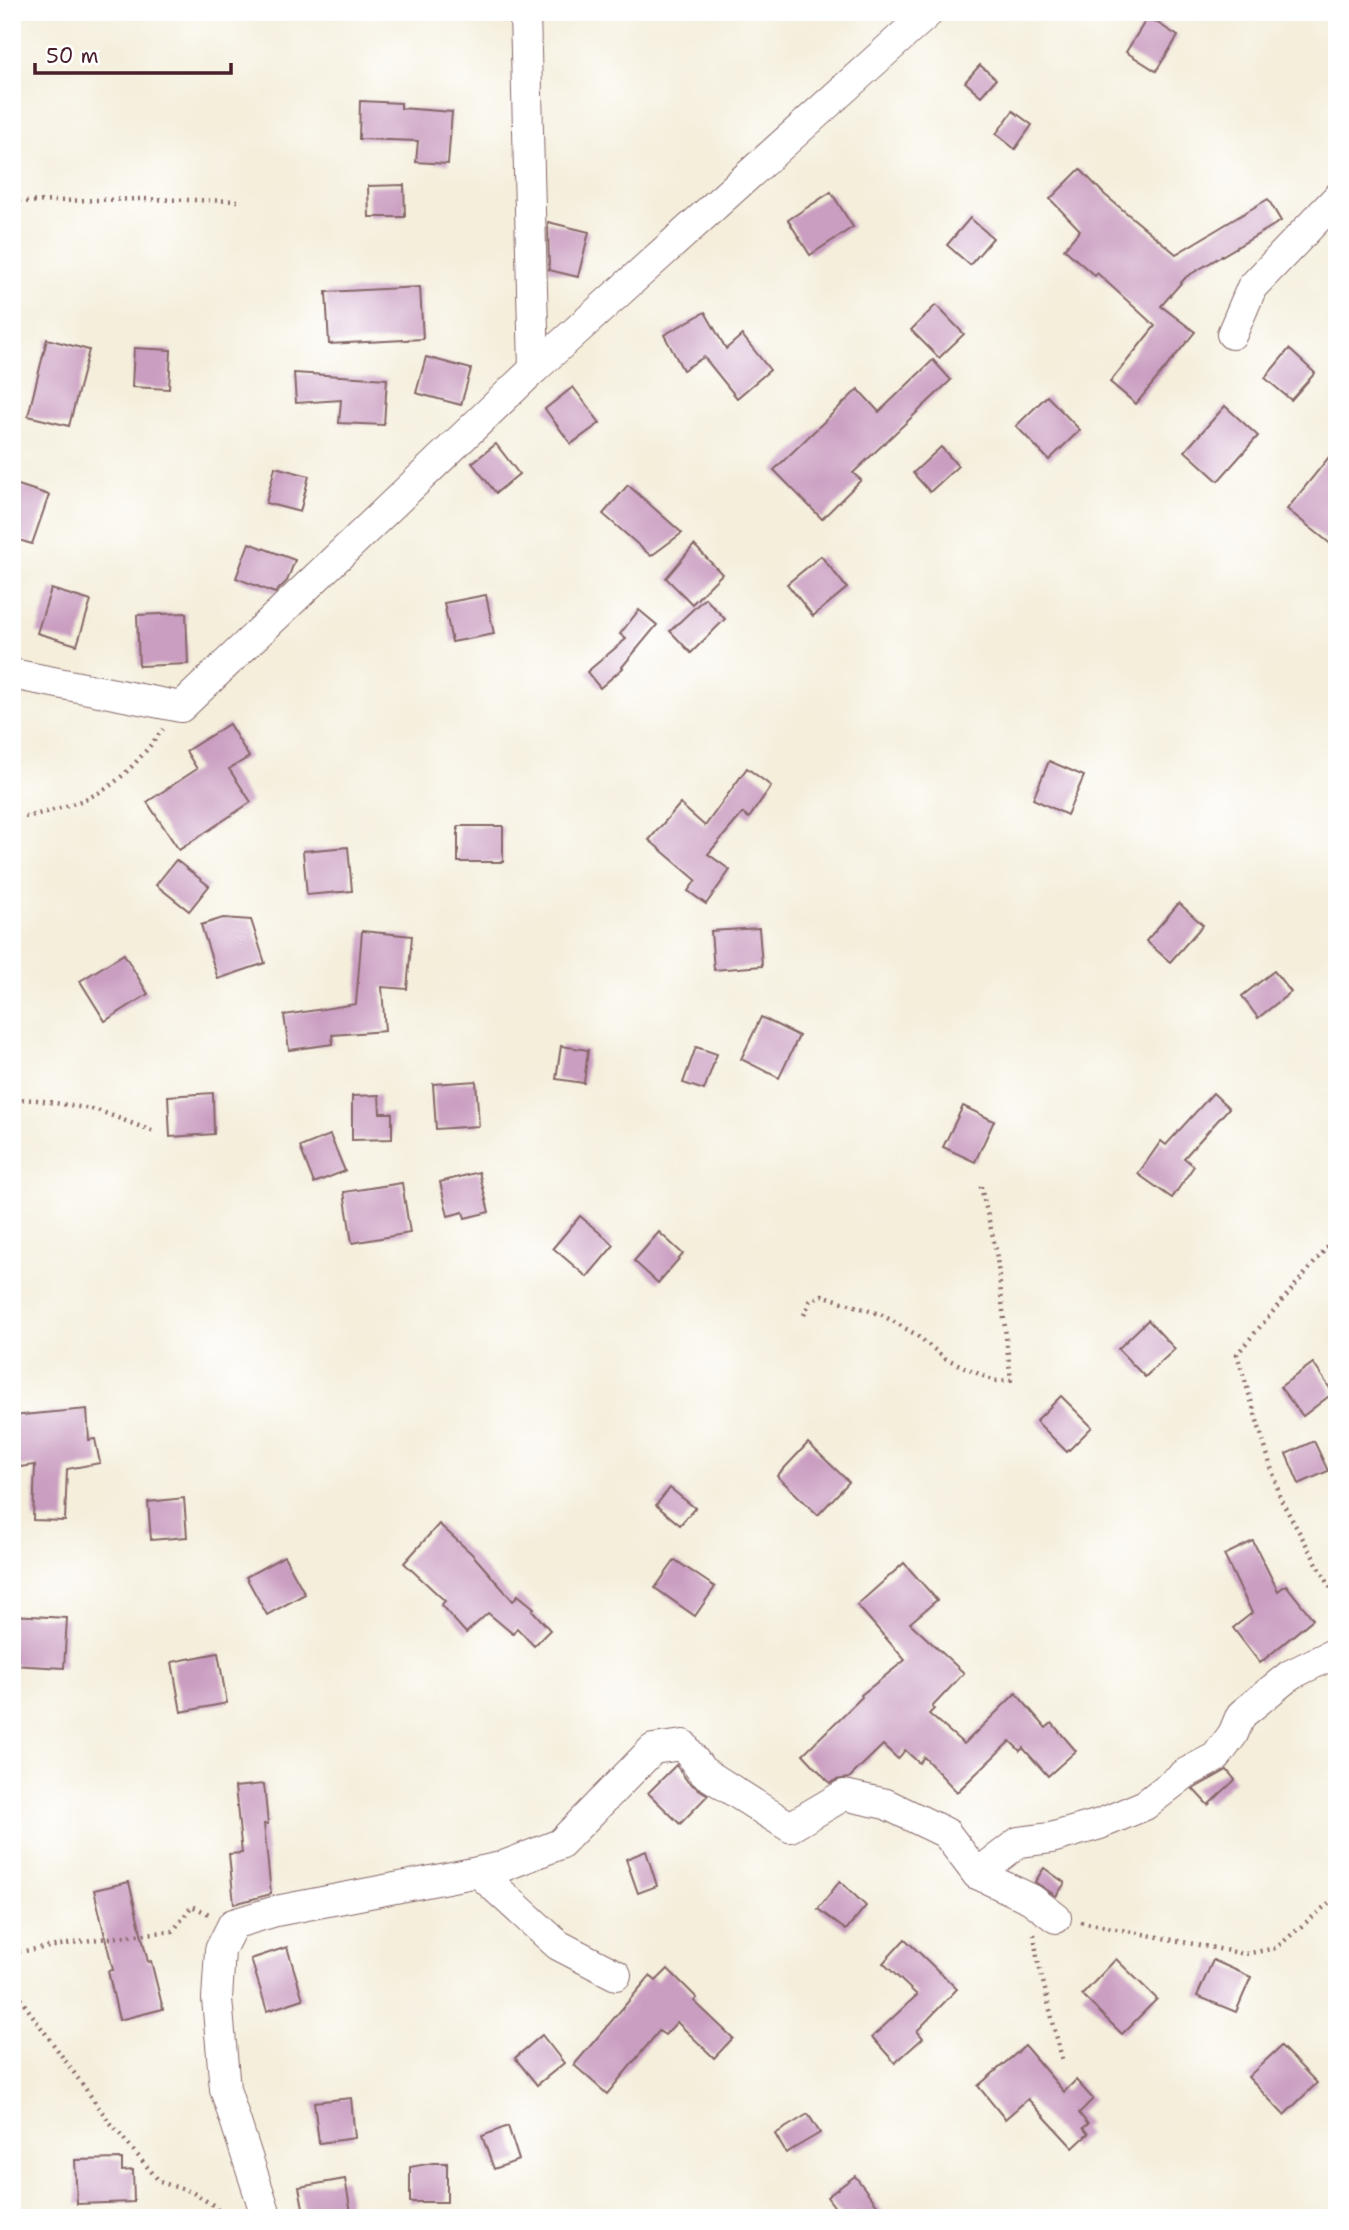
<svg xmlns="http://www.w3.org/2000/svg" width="1349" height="2230" viewBox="0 0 1349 2230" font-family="'Shantell Sans',sans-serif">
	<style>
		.building { fill: #ca9ec1 }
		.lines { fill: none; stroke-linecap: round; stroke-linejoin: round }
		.street-casing { stroke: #866769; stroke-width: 32 }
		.path { stroke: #866769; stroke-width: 4.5; stroke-dasharray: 2 5; stroke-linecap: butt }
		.street { stroke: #fff; stroke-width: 30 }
	</style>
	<rect width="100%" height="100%" fill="#fff"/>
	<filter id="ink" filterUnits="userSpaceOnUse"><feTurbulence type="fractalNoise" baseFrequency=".0143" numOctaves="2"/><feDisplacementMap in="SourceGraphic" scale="14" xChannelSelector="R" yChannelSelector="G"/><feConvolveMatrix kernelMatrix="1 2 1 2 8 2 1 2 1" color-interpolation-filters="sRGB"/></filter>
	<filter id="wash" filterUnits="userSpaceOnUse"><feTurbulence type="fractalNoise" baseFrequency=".00686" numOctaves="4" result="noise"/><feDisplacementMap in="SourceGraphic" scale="28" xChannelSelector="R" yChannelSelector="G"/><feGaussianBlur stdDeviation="1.57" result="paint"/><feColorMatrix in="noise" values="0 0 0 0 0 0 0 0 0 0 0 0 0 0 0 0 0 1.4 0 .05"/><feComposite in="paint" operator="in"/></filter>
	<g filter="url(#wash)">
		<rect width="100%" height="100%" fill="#f4eedb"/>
		<g id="blocks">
			<g class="building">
				<path d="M1148,17L1178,36L1156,71L1126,52Z"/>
				<path d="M980,65L996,79L981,96L965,82Z"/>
				<path d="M360,101L401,103V108L452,112L448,164L416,162L418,141L359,139Z"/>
				<path d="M1013,111L1032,125L1015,149L996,134Z"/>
				<path d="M1080,169L1105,195L1176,254L1268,199L1281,221L1186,277L1161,306L1195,332L1136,404L1110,382L1155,326L1097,273L1095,276L1064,249L1080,230L1050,199Z"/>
				<path d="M404,185L405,217H369L368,186Z"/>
				<path d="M831,192L853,227L810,255L788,220Z"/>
				<path d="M970,218L993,238L970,265L947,245Z"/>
				<path d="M548,222L589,232L578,277L549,270Z"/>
				<path d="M420,287L423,339L329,344L326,292Z"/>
				<path d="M936,305L964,334L939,358L911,330Z"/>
				<path d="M705,312L726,349L742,335L770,370L737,398L704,357L683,370L664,335Z"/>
				<path d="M47,339L89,350L69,426L28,416Z"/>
				<path d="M134,348L171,350L169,389L132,387Z"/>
				<path d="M1289,349L1315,373L1291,400L1265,378Z"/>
				<path d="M426,357L471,369L461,405L416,393Z"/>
				<path d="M933,360L951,380L853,473L861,480L822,519L774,470L858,389L879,412Z"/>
				<path d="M294,373L387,379L384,425L339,423L341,400L296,403Z"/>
				<path d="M573,387L600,423L571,444L545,409Z"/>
				<path d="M1047,396L1080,430L1049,460L1016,426Z"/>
				<path d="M1225,406L1258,436L1218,481L1185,451Z"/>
				<path d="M496,444L519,474L496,493L472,463Z"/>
				<path d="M941,447L958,466L930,492L913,473Z"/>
				<path d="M1337,447V549L1287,509Z"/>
				<path d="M275,467L309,476L300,512L266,503Z"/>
				<path d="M12,483L49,495L32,544L12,538Z"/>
				<path d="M628,485L682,533L651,556L603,514Z"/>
				<path d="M249,543L295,560L287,581L275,593L236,578Z"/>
				<path d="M694,545L722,574L692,604L666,578Z"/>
				<path d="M821,556L847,588L813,616L787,584Z"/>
				<path d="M51,589L91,601L77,645L37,633Z"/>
				<path d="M486,595L494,634L452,642L444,603Z"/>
				<path d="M705,598L725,619L691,653L670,631Z"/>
				<path d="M639,610L657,625L622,667L623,668L600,688L587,672L626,639L620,634Z"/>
				<path d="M186,613L188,664L139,666L137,615Z"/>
				<path d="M229,724L249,757L229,769L251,802L179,850L147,802L197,769L186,751Z"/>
				<path d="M1049,761L1084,776L1067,815L1033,799Z"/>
				<path d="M747,768L771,786L749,818L743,813L708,854L730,870L706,904L688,891L696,880L649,840L680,804L705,826Z"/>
				<rect x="458" y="826" width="45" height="36"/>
				<path d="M348,847L352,891L307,895L303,851Z"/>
				<path d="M176,860L209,886L189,911L156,885Z"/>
				<path d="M1179,903L1203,925L1170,962L1146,941Z"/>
				<path d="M223,918L251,920L265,963L218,979L201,925Z"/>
				<path d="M759,928L762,966L714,970L711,931Z"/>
				<path d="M362,931L412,936L407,989L382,987L385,1031L332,1035L333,1044L289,1050L284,1015L356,1004Z"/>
				<path d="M124,954L148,994L105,1021L80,981Z"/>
				<path d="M1274,971L1291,992L1258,1018L1242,996Z"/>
				<path d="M761,1017L799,1036L779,1078L741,1059Z"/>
				<path d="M561,1046L588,1050L584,1083L556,1079Z"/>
				<path d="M696,1047L717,1054L704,1090L683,1083Z"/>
				<path d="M476,1081L479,1126L436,1129L433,1084Z"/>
				<path d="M213,1093L214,1134L170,1137L168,1096Z"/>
				<path d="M1213,1093L1229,1108L1184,1158L1194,1166L1172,1198L1138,1174L1161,1141L1166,1145Z"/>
				<path d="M379,1095L380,1113H392V1139L352,1140V1096Z"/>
				<path d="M963,1106L994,1121L975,1162L943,1147Z"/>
				<path d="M330,1135L345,1171L314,1183L300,1147Z"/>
				<path d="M479,1172L489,1212L465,1218L463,1212L448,1216L440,1182Z"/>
				<path d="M402,1183L410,1233L352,1243L344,1192Z"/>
				<path d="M580,1216L614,1245L587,1277L553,1248Z"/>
				<path d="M659,1232L683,1254L658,1283L634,1261Z"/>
				<path d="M1148,1320L1175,1349L1145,1377L1118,1349Z"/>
				<path d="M1313,1363L1333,1393L1303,1416L1280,1387Z"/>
				<path d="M1061,1396L1092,1427L1067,1452L1036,1421Z"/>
				<path d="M87,1409L89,1440L95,1439L100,1463L67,1469L65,1521L33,1520L35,1465L12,1468V1416Z"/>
				<path d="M1314,1441L1328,1471L1299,1484L1286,1454Z"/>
				<path d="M808,1443L849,1482L818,1515L777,1476Z"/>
				<path d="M670,1488L695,1508L680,1525L656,1505Z"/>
				<path d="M184,1498L187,1537L151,1540L148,1502Z"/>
				<path d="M439,1524L472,1554L513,1601L518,1595L534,1608L532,1610L550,1630L534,1646L517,1628L513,1634L488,1613L466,1633L441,1605L445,1601L404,1563Z"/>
				<path d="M1253,1541L1278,1591L1286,1585L1313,1619L1260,1663L1233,1628L1252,1613L1224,1555Z"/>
				<path d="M284,1556L305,1594L267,1615L246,1577Z"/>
				<path d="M675,1560L715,1587L695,1616L655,1588Z"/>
				<path d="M904,1563L937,1600L910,1623L964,1673L932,1707L934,1709L929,1714L964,1744L1016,1693L1046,1728L1052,1723L1076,1751L1048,1776L1023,1748L1020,1751L1010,1741L957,1792L924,1757L919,1763L905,1750L898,1759L883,1745L849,1778L836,1780L830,1783L803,1754L862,1697L861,1695L905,1660L857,1605Z"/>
				<path d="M12,1615L67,1618L64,1668L12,1665Z"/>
				<path d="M218,1653L227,1703L181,1712L172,1662Z"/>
				<path d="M676,1765L688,1782L708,1795L680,1824L648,1793Z"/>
				<path d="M1227,1770L1235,1780L1208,1805L1193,1789Z"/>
				<path d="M264,1784L268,1824H264L271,1894L234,1904L229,1854L242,1853L235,1787Z"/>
				<path d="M646,1851L657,1886L638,1893L626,1859Z"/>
				<path d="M1044,1868L1065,1883L1056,1896L1035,1882Z"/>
				<path d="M840,1881L866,1906L846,1930L818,1909Z"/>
				<path d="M129,1882L148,1962L151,1961L163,2009L119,2020L108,1971L113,1970L94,1890Z"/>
				<path d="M905,1939L957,1989L917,2031L923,2038L895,2063L872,2037L917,1995L883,1963Z"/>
				<path d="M287,1947L303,1999L267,2011L251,1959Z"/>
				<path d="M1116,1959L1157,1999L1122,2034L1082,1995Z"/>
				<path d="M1213,1960L1251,1977L1236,2012L1197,1996Z"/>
				<path d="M668,1969L697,1998L694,2001L733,2038L714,2058L677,2022L665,2035L659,2031L607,2094L574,2065L650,1976L656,1981Z"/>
				<path d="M542,2035L564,2063L537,2085L515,2058Z"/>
				<path d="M1025,2046L1064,2092L1076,2080L1093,2099L1079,2113L1088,2124L1083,2128L1088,2134L1073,2148L1028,2099L1005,2119L978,2086Z"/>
				<path d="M1281,2046L1317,2083L1284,2115L1248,2077Z"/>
				<path d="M351,2098L355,2138L319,2143L314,2102Z"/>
				<path d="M808,2114L820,2133L786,2153L775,2134Z"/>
				<path d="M508,2126L519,2160L494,2169L482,2136Z"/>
				<path d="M122,2159V2171L133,2170L134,2202L77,2204L75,2160Z"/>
				<path d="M433,2163H447V2202H410V2167Z"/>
				<path d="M855,2176L887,2218H843L827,2197Z"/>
				<path d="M345,2179L352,2218H305L299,2187Z"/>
			</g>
		</g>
	</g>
	<g filter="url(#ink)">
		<use href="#blocks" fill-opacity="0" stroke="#866769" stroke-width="2"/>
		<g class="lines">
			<g class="street-casing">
				<g id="street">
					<path d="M525,12L534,369"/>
					<path d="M1232,334L1252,287L1337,198"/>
					<path d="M12,674L181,707L534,369L929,12"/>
					<path d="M478,1872L558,1945L616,1975"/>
					<path d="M977,1874L1019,1842L1051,1838L1100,1824L1145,1805L1186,1773L1216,1757L1233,1734L1241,1715L1290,1675L1337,1652"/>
					<path d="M267,2218L225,2089L217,1999L220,1950L233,1924L276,1911L478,1872L501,1867L560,1844L653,1749L683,1745L702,1771L790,1827L844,1795L886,1804L946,1833L977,1874L1031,1899L1056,1918"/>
				</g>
			</g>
			<g class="path">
				<path d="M12,202L140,199L243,201"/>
				<path d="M25,817C49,812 92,800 111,785C131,770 148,749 163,729"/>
				<path d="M15,1099L37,1100L97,1110L152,1131"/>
				<path d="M1337,1236L1237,1354L1281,1500L1337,1599"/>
				<path d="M804,1315L810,1301L822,1295L882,1315L915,1334L945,1358L994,1381L1011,1380L996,1250L980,1183"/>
				<path d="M1081,1922L1245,1954L1276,1948L1337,1896"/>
				<path d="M1034,1934L1037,1957L1063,2063"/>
				<path d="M12,1953L91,1940L173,1931L192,1906L209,1914"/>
				<path d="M12,1987L108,2120L160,2182L192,2192L216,2207L221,2218"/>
			</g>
			<use href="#street" class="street"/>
		</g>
	</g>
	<rect width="1349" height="2230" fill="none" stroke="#fff" stroke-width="42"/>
	<path d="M35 63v10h196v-10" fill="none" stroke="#4a1f2b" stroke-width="3.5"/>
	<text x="46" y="63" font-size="21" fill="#4a1f2b" stroke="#ffffff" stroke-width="5" paint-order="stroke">50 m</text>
</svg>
